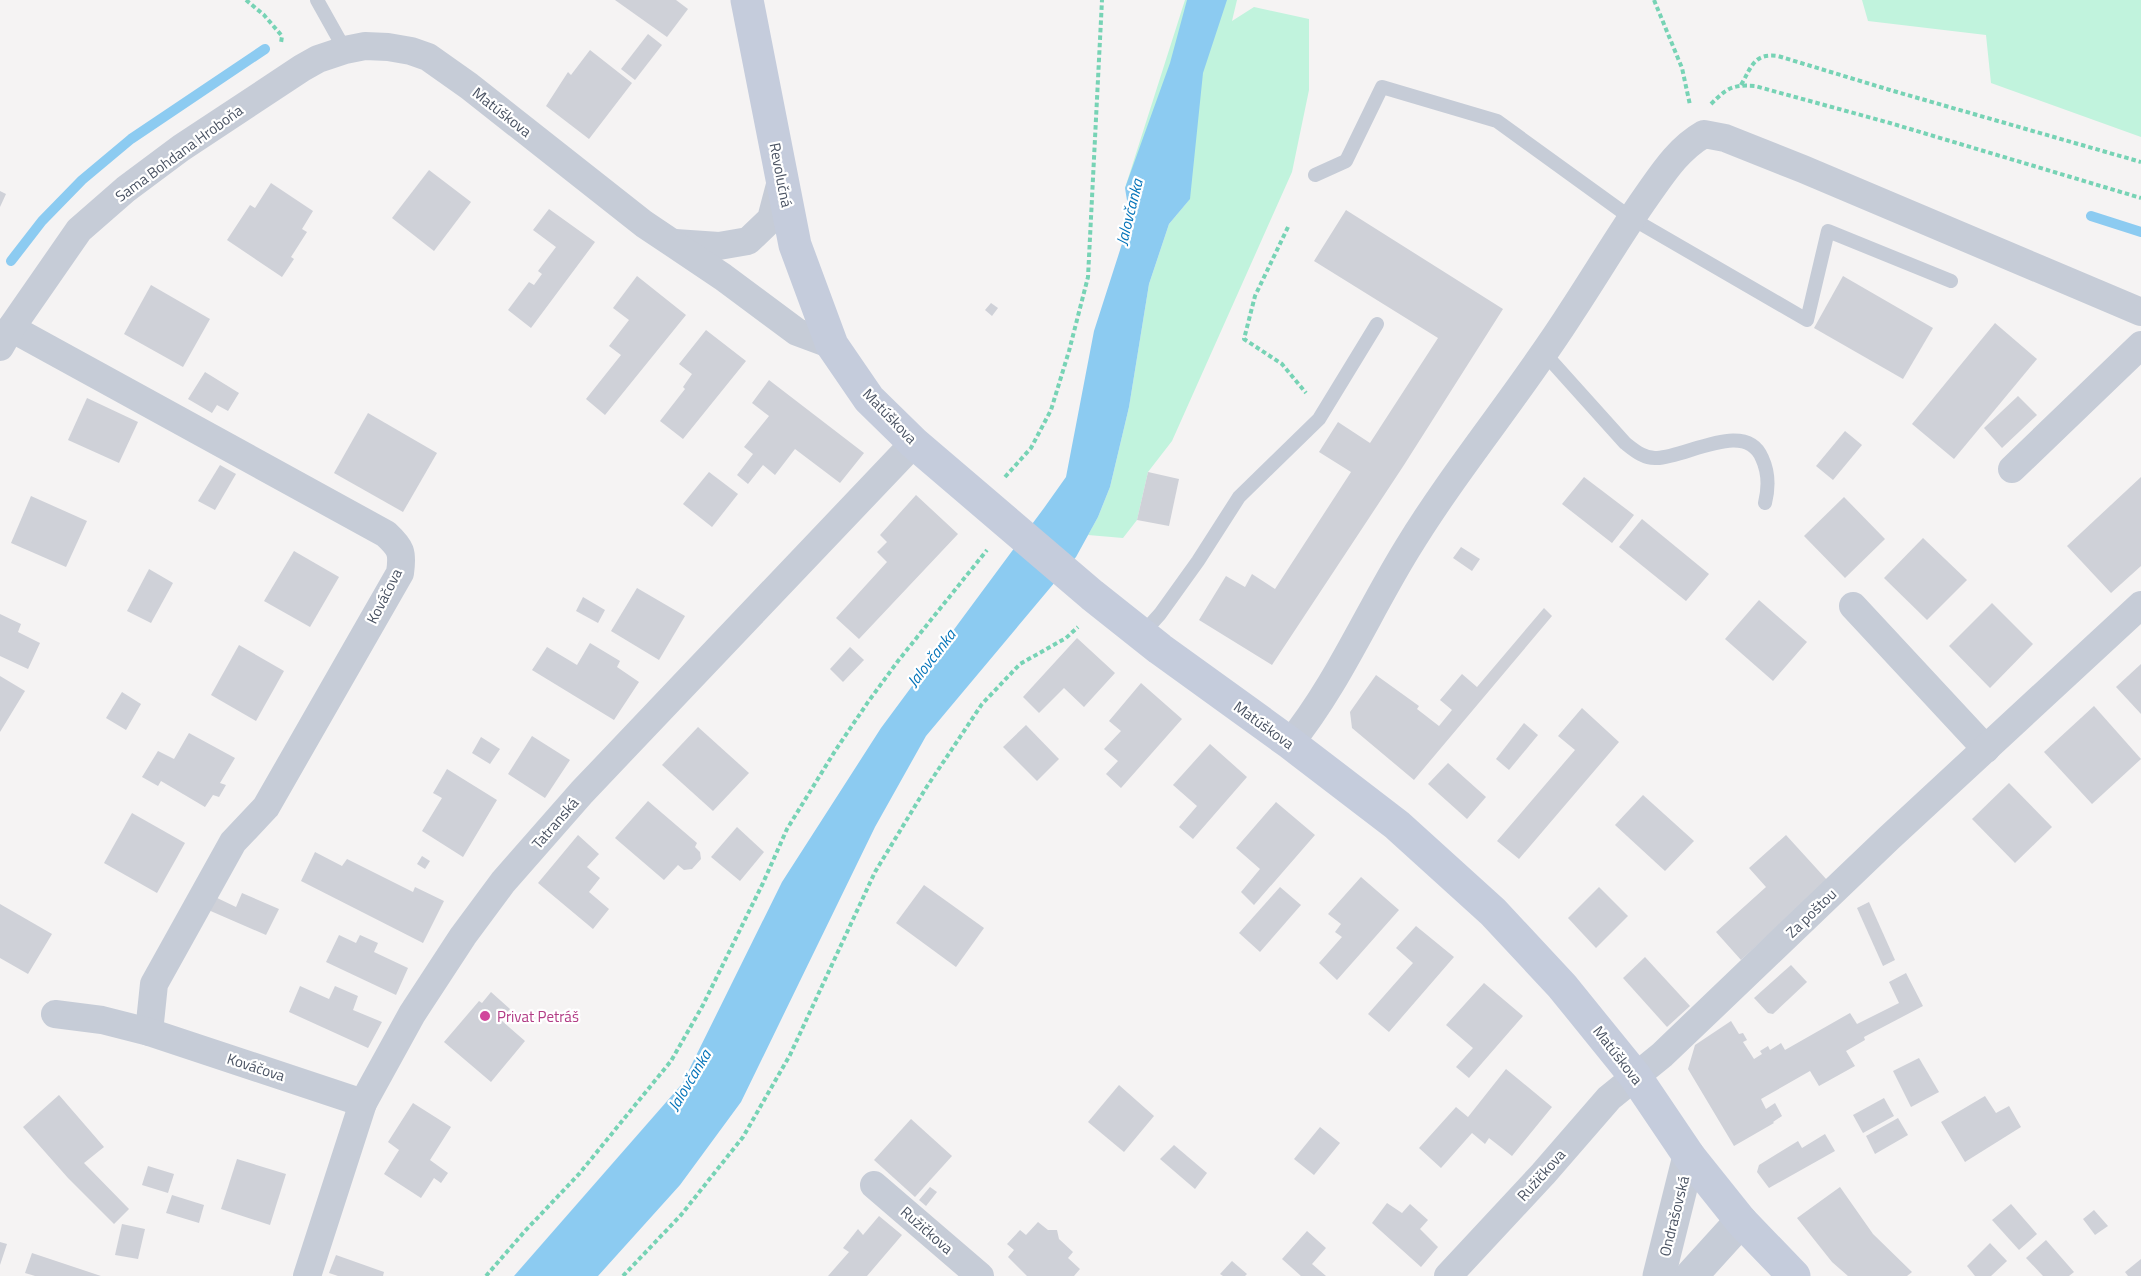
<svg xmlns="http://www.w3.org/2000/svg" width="2141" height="1276" viewBox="0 0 2141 1276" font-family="'Titillium Web',sans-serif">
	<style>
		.green { fill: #c1f3dd }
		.water { fill: #8ccbf1 }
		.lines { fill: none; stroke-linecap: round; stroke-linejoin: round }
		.stream { stroke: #8ccbf1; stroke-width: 10 }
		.building { fill: #cfd1d8 }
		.path { stroke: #77d3b5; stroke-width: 4; stroke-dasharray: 4.5 3; stroke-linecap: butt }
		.service { stroke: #c6ccd7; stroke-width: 14 }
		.minor { stroke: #c6ccd7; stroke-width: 28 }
		.tertiary { stroke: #c6ccd7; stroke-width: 33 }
		.secondary { stroke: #c5ccdc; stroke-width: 33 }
		.hotel-dot { fill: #d1479c; stroke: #fff; stroke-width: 2 }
		.labels { text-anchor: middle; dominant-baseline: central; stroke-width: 4.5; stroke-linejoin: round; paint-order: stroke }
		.street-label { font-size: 15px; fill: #495262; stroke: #fff }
		.hotel-label { font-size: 15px; fill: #b23c85; stroke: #fff; text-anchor: start }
		.water-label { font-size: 16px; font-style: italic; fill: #0574b9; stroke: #fff }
	</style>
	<rect width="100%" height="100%" fill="#f5f3f3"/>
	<g class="green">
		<path d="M1185,0H1237L1232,21L1254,7L1309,19V90L1292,172L1172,441L1148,472L1137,520L1123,538L1088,535L1098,517L1110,487L1129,407L1149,284L1169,224L1189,200L1125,188Z"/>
		<path d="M1862,0H2141V137L1991,83L1986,35L1868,21Z"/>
	</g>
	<path class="water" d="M1187,0H1227L1203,73L1190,199L1169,224L1149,284L1129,407L1110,487L1098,517L1076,557L926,736L875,827L741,1102L680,1185L598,1276H514L682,1084L782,882L881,728L1044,508L1066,477L1094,331L1130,219L1125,188L1170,63Z"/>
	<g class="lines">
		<g class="stream">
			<path d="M2091,216L2141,232"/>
			<path d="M11,261L42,221L82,180L131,139L265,49"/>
		</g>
	</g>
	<g class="building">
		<path d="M615,0H676L688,9L667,37Z"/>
		<path d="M648,34L662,45L635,80L621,69Z"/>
		<path d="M590,50L632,83L589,139L546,106L568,72L571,75Z"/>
		<path d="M429,170L471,202L434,251L392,218Z"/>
		<path d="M271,183L313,211L302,229L307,232L291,257L294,259L282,277L227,240L250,205L255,208Z"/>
		<path d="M0,191L6,194L0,207Z"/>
		<path d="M549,209L595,242L531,328L508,310L529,282L534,285L542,274L538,271L556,247L533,230Z"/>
		<path d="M1346,210L1503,309L1404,465L1272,665L1199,620L1226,576L1245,587L1252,574L1275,589L1351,472L1319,452L1338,422L1370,443L1438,338L1314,261Z"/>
		<path d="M637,276L686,315L605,415L586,399L621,355L609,346L629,320L613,308Z"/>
		<path d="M1843,276L1933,328L1903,379L1814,328Z"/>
		<path d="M151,285L210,319L183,367L124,334Z"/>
		<path d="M991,303L998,308L992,316L985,310Z"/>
		<path d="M1995,323L2037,359L1954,459L1912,424Z"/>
		<path d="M706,330L746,361L683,439L660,421L685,389L683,387L692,374L679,364Z"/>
		<path d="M205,372L239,393L228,411L217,405L212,413L188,399Z"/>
		<path d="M769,380L864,453L840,483L795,449L775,475L763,465L748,484L737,475L753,454L744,447L769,416L752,403Z"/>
		<path d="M2018,396L2037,415L2002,448L1984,428Z"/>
		<path d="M87,398L138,422L119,463L68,440Z"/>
		<path d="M368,413L437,453L403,512L334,473Z"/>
		<path d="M1845,431L1862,445L1833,480L1816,466Z"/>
		<path d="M220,465L236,474L215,510L198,501Z"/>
		<path d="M709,472L738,494L712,527L683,504Z"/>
		<path d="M1148,472L1179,479L1169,526L1137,520Z"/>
		<path d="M1584,477L1634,515L1612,543L1562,504Z"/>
		<path d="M2141,477V566L2111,593L2067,546Z"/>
		<path d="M916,495L958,534L859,639L836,618L887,562L877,552L887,542L880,535Z"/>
		<path d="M31,496L87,521L66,567L11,543Z"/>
		<path d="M1844,497L1885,539L1845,578L1804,536Z"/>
		<path d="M1642,519L1709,574L1686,601L1619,547Z"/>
		<path d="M1923,538L1967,580L1927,620L1884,578Z"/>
		<path d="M1461,547L1480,559L1472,571L1453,558Z"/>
		<path d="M294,551L339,577L310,627L264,601Z"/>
		<path d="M149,569L173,583L151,623L127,611Z"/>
		<path d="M637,588L685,616L659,660L611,631Z"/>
		<path d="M583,597L605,610L598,623L576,611Z"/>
		<path d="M1759,600L1807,642L1773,681L1725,639Z"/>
		<path d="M1992,603L2033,644L1990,688L1949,646Z"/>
		<path d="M1544,608L1552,616L1414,780L1352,728L1350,712L1376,675L1419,706L1417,709L1439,726L1452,710L1440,700L1462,674L1477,687Z"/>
		<path d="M0,614L21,624L18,632L40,643L28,669L0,656Z"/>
		<path d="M1077,638L1115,673L1084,707L1064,688L1039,713L1023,697Z"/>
		<path d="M590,643L620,661L617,667L639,682L614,720L532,670L547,647L577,665Z"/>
		<path d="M239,645L284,671L256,721L211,695Z"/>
		<path d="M850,647L864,660L843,682L830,669Z"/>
		<path d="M2141,664V714L2116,687Z"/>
		<path d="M0,676L25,691L0,732Z"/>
		<path d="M1141,683L1182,719L1121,788L1106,774L1118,761L1104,749L1121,731L1109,721Z"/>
		<path d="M122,692L141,704L126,730L106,718Z"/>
		<path d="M2094,706L2141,759L2092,804L2044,752Z"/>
		<path d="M1582,708L1619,742L1519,859L1497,841L1575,750L1558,736Z"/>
		<path d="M1524,723L1538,735L1509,770L1496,759Z"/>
		<path d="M1026,725L1059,759L1037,781L1003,747Z"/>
		<path d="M698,727L749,773L713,811L662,765Z"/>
		<path d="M189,733L235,758L220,783L226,785L219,797L213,795L205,807L161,781L158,786L142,777L158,751L174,759Z"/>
		<path d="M532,736L570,760L545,798L508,774Z"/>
		<path d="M481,737L500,749L490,764L472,753Z"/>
		<path d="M1210,744L1247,777L1193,839L1179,827L1197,806L1173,785Z"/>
		<path d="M1448,763L1486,797L1467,819L1428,784Z"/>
		<path d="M447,769L497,800L463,857L422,831L442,798L433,793Z"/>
		<path d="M2009,783L2052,827L2015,863L1972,819Z"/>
		<path d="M1643,795L1694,841L1665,871L1615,825Z"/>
		<path d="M648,801L697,843L695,847L700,852L701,859L692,869L684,870L678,865L664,880L615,838Z"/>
		<path d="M1276,802L1315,835L1254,905L1241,892L1260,869L1236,848Z"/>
		<path d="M132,813L185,843L157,893L104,863Z"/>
		<path d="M737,827L764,852L740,881L711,857Z"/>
		<path d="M578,835L599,854L587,867L600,878L589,892L609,909L593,929L538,883Z"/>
		<path d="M1786,835L1827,880L1741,960L1716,932L1766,887L1749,868Z"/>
		<path d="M315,852L342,866L347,859L413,892L415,887L444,901L423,943L301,881Z"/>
		<path d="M422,856L430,861L425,869L417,864Z"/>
		<path d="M1361,877L1399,910L1337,980L1319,963L1342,937L1335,932L1341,924L1328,914Z"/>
		<path d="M924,885L984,928L956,967L896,923Z"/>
		<path d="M1280,887L1301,905L1260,952L1239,933Z"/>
		<path d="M1599,887L1628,916L1596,948L1568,918Z"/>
		<path d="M242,893L279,909L266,935L206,909L213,896L236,907Z"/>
		<path d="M1869,902L1895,960L1883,966L1857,908Z"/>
		<path d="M0,904L52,934L28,974L0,958Z"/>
		<path d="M1416,926L1454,957L1389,1032L1368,1014L1413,963L1396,948Z"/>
		<path d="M339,935L356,943L360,935L378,943L374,952L408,968L396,995L326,962Z"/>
		<path d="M1645,957L1690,1006L1667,1027L1623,978Z"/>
		<path d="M1791,965L1807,982L1773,1014L1768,1013L1754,998Z"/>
		<path d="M1906,973L1923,1006L1864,1037L1865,1040L1846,1051L1855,1066L1819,1086L1810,1071L1761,1099L1766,1109L1775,1103L1782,1116L1773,1122L1774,1123L1734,1146L1688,1069L1695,1045L1731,1021L1739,1034L1743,1033L1747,1040L1743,1042L1754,1059L1762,1054L1760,1051L1768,1046L1770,1050L1781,1043L1785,1050L1850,1013L1857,1024L1899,1003L1889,982Z"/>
		<path d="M1484,983L1523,1016L1469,1078L1456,1067L1473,1048L1446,1025Z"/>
		<path d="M300,986L329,999L335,986L358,996L353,1010L382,1022L368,1048L289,1012Z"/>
		<path d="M491,992L510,1009L501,1020L525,1041L491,1082L444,1042L479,1001L482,1003Z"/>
		<path d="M1919,1058L1939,1092L1911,1107L1893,1071Z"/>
		<path d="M1506,1069L1552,1107L1512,1156L1489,1138L1485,1144L1472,1133L1441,1168L1419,1148L1456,1107L1468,1117Z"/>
		<path d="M1119,1085L1154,1116L1124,1152L1088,1122Z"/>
		<path d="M59,1095L104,1147L84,1163L129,1209L114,1224L68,1178L23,1127Z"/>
		<path d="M1985,1096L1996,1113L2009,1106L2021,1127L1965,1162L1941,1122Z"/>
		<path d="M1884,1098L1894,1116L1863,1133L1853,1115Z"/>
		<path d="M413,1103L451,1127L430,1160L448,1173L441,1183L434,1178L421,1198L384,1174L399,1150L388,1142Z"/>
		<path d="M1898,1118L1908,1135L1875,1154L1866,1136Z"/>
		<path d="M911,1119L952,1156L915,1197L874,1160Z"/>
		<path d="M1320,1127L1340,1143L1314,1175L1294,1159Z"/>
		<path d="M1825,1134L1835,1151L1769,1188L1757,1172L1759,1165L1798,1141L1802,1148Z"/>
		<path d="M1174,1145L1207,1173L1195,1189L1160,1159Z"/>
		<path d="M237,1159L286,1174L270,1225L221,1209Z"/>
		<path d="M148,1166L174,1174L168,1193L142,1185Z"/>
		<path d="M930,1187L937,1192L926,1206L919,1200Z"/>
		<path d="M1840,1187L1873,1234L1912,1272L1907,1276H1848L1832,1262L1797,1218Z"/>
		<path d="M172,1195L204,1205L199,1223L166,1213Z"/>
		<path d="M1387,1203L1402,1213L1410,1204L1428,1220L1420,1229L1438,1247L1421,1267L1372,1223Z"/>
		<path d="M2011,1204L2037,1234L2019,1250L1992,1220Z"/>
		<path d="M2094,1210L2108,1226L2095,1235L2083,1219Z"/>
		<path d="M879,1216L902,1235L867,1276H828L849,1252L843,1248L858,1229L863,1235Z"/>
		<path d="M1038,1222L1048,1230H1057L1059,1239L1073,1252L1068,1258L1080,1269L1074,1276H1027L1008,1257L1014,1250L1007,1244L1020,1230L1026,1235Z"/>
		<path d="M122,1224L145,1229L138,1259L115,1255Z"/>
		<path d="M1307,1231L1326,1248L1312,1264L1326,1276H1301L1282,1259Z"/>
		<path d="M2046,1240L2074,1272L2069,1276H2043L2026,1258Z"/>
		<path d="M0,1242L7,1244L0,1265Z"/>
		<path d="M1990,1243L2007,1261L1991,1276H1975L1967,1266Z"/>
		<path d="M32,1253L101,1276H35L25,1273Z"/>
		<path d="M336,1255L384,1272L383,1276H338L329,1273Z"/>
		<path d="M2141,1259V1276H2128L2125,1272Z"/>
		<path d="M1232,1261L1247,1274L1245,1276H1223L1220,1274Z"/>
	</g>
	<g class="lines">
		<g class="path">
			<path d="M246,0L264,15L282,36L281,43"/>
			<path d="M1654,0L1682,68L1690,105"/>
			<path d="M1741,85C1752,66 1754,53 1778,56L1890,90L2141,162"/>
			<path d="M1711,104C1726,89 1732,84 1755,86L1890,123L2141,198"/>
			<path d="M1288,227L1255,296L1244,339L1282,364L1306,393"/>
			<path d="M1005,477L1031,448L1051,410L1069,351L1088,277L1102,0"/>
			<path d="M486,1276L525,1231L579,1174L671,1061L703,1005L763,883L787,829L835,751L868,702L898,661L987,550"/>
			<path d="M623,1276L681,1215L743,1137L790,1055L875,872L926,788L982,704L1020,664L1066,638L1078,627"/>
		</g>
		<g class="service">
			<path d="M317,0L345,50"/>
			<path d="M1315,175L1346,161L1382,87L1497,121L1631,218L1807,320L1828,231L1951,281"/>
			<path d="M1545,354L1625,443C1634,450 1644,459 1657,458C1687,457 1746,419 1762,458C1769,473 1769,487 1765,503"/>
			<path d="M1142,634L1160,614L1198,561L1239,497L1319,419L1377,324"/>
		</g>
		<g class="minor">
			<path d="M675,243L719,246L748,241L771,219L781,181"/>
			<path d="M11,328L386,534C401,548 403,552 400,573L266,807L233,842L154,984L149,1032"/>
			<path d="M0,347L11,328L79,230L126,189L181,148L302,68L318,59L345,50L365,46L388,47L411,51L428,57L469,86L644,224L723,277L797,332L832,345"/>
			<path d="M2012,469L2141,345"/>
			<path d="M1853,606L1986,749"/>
			<path d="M1290,743C1337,685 1367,614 1407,549C1457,467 1520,393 1572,311C1597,273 1620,234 1646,197C1663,173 1678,149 1704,134L1725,138L1803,169L2141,312"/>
			<path d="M55,1014L102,1020L149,1032L363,1103"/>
			<path d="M874,1185L980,1276"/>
			<path d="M307,1276L363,1103L412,1014L463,936L503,882L582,792L914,443"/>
			<path d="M1448,1276L1543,1174L1609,1098L1662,1055L1889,838L2141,605"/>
		</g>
		<g class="tertiary">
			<path d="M1659,1276L1689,1156"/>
			<path d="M1691,1276L1741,1221"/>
		</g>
		<path class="secondary" d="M747,0L795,245L832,345L869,399L914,443L1092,595L1160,649L1290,743L1397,825L1493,912L1562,986L1635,1076L1689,1156L1741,1221L1794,1276"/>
	</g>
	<circle class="hotel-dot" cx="485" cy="1016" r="6"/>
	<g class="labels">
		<g class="street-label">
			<text transform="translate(502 112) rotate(38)">Matúškova</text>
			<text transform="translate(179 153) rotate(-36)">Sama Bohdana Hroboňa</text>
			<text transform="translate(781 175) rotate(79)">Revolučná</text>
			<text transform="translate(890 416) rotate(46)">Matúškova</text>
			<text transform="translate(384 596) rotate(-63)">Kováčova</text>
			<text transform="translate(1264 725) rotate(36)">Matúškova</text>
			<text transform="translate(555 823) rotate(-49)">Tatranská</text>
			<text transform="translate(1811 913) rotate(-44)">Za poštou</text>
			<text transform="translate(1618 1055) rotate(52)">Matúškova</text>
			<text transform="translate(256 1067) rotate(18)">Kováčova</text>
			<text transform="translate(1541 1175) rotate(-48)">Ružičkova</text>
			<text transform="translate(1674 1216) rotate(-76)">Ondrašovská</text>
			<text transform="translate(927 1230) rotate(41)">Ružičkova</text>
		</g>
		<g class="hotel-label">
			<text x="497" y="1016">Privat Petráš</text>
		</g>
		<g class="water-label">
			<text transform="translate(1129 212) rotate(-76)">Jalovčanka</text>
			<text transform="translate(931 658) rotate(-52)">Jalovčanka</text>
			<text transform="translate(689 1080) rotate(-59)">Jalovčanka</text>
		</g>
	</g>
</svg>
